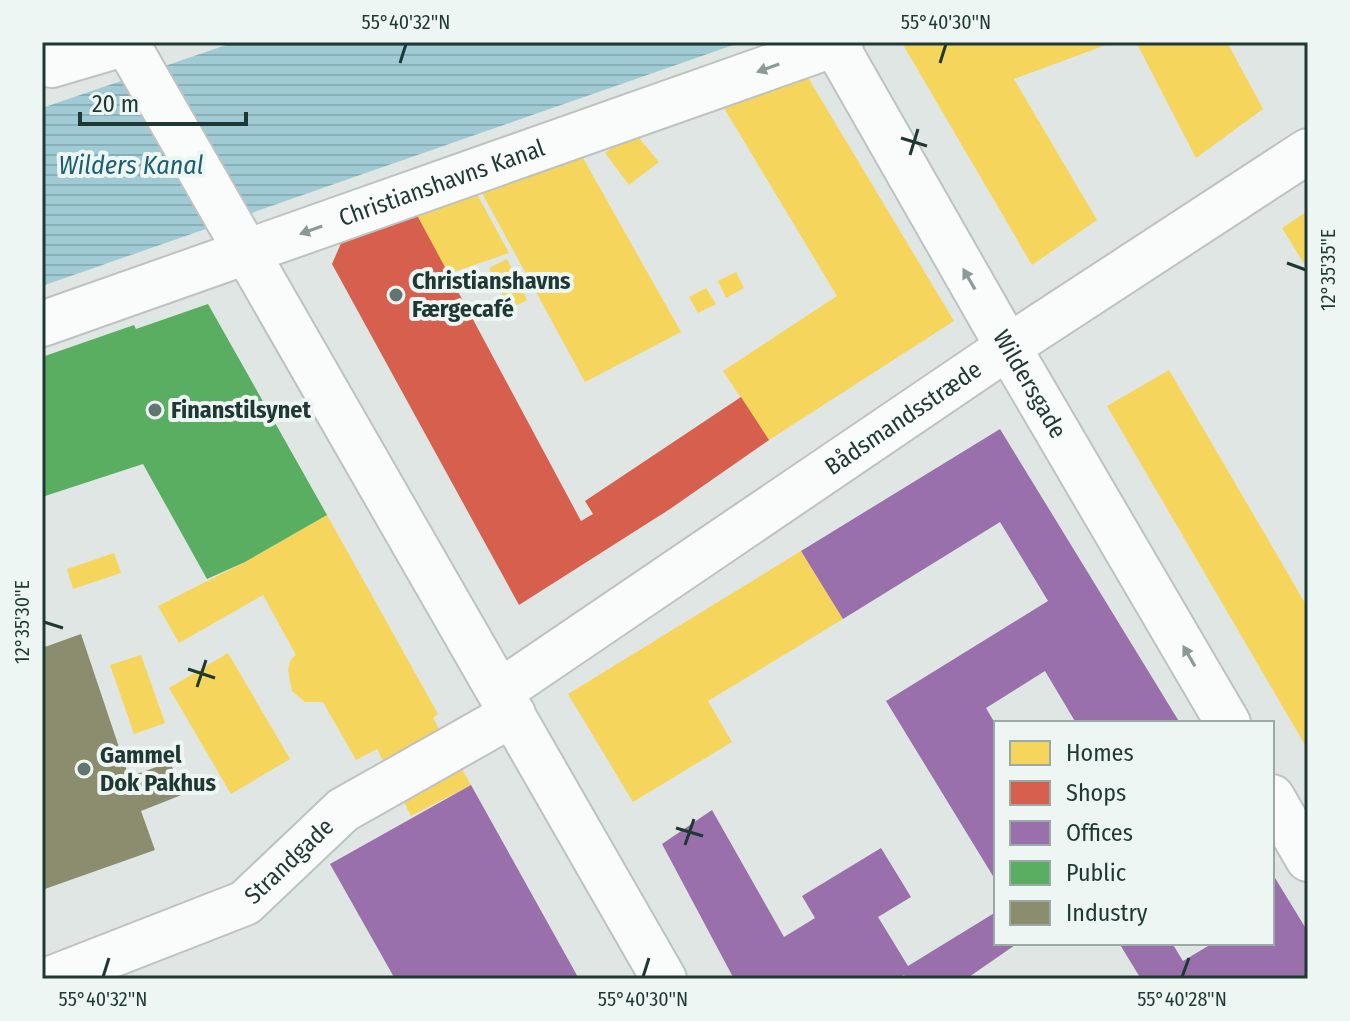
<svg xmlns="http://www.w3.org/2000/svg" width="1350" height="1021" viewBox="0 0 1350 1021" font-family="'Fira Sans Condensed',sans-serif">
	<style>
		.water { fill: url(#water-rules) }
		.homes { fill: #f6d55c }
		.shops { fill: #d6604d }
		.offices { fill: #9970ab }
		.public { fill: #5aae61 }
		.industry { fill: #8c8c6e }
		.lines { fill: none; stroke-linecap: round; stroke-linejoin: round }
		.minor-casing { stroke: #bdc3c0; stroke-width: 48 }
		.minor { stroke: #fafbfb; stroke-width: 44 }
		.oneway { fill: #8c9a97 }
		.ticks { fill: none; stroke: #1f3833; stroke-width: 3 }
		.poi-dot { fill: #637571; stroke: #edf6f2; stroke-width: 3 }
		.labels { text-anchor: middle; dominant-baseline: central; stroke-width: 8; stroke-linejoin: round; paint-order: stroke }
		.street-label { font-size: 24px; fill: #1f3833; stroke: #edf6f2 }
		.poi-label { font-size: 24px; font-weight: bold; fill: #1f3833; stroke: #edf6f2; text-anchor: start }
		.water-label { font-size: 26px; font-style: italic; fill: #1b5f72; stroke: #edf6f2 }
		.neatline { fill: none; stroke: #1f3833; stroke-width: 3 }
		.ticks-label { font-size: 20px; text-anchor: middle; fill: #1f3833 }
	</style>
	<defs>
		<pattern id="water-rules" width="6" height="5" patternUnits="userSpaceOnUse" patternTransform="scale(2)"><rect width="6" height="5" fill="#a0cbd5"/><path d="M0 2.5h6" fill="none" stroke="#89afb7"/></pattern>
	</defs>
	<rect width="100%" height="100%" fill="#e0e6e3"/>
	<path class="water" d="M235,42H742L42,286V108Z"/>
	<g class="homes">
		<path d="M905,42H1114L1014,79L1097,220L1032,265L902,43Z"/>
		<path d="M1136,42H1227L1263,109L1196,158Z"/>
		<path d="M807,76L954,321L769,440L723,371L837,296L724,108Z"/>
		<path d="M634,132L659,162L629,185L605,153Z"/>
		<path d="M583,158L681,332L585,382L482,193Z"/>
		<path d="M477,194L509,253L448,274L417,215Z"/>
		<path d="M1308,211V270L1282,228Z"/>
		<path d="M507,259L527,300L510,309L489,268Z"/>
		<path d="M736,272L744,288L726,298L718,281Z"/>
		<path d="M706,288L716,304L698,313L689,297Z"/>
		<path d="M1169,370L1308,608V750L1107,406Z"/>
		<path d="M327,515L438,714L433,718L471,785L411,816L377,749L356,760L323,702H305L292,691L288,670L291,659L296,655L263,595L179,643L158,606L245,562Z"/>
		<path d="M801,551L843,619L708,701L732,742L633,802L568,694Z"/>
		<path d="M114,553L121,573L73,589L67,569Z"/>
		<path d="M228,653L290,759L231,794L169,688Z"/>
		<path d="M141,655L165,723L134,734L110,665Z"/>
	</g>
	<path class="shops" d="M417,215L581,521L593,514L585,501L741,397L769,440L670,509L519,605L332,264L342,241Z"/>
	<g class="offices">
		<path d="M1000,429L1180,723H1076L1045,671L986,708L996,725V881L886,701L1048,601L1000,522L843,619L801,551Z"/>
		<path d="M471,785L579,979H395L330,864Z"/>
		<path d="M712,810L784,937L815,918L802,896L881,848L911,897L878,917L908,966L996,912V943H1018L966,979H907L904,975L897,979H734L662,844Z"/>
		<path d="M1272,873L1308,932V979H1141L1119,943H1172L1183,961L1213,943H1272Z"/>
	</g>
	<path class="public" d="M208,304L327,515L245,562L207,579L143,464L42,497V357L134,325L136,329Z"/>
	<path class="industry" d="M81,634L129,777L170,762L184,794L141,811L155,850L42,890V648Z"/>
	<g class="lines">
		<g class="minor-casing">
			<g id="minor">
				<path d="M126,42L664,979"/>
				<path id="s1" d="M835,44L1008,347L1228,723"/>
				<path d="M52,65L130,42"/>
				<path id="s2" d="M42,324L841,42"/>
				<path id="s3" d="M501,691L1008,347L1308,151"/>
				<path d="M1272,797L1308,859"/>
				<path id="s4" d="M50,979L245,903L343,810L513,714"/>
			</g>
		</g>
		<use href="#minor" class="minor"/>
	</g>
	<defs><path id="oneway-solid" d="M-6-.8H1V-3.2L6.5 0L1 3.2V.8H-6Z" transform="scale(2)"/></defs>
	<g class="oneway">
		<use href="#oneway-solid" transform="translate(768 68) rotate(160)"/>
		<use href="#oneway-solid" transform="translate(311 230) rotate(160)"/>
		<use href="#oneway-solid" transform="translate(969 279) rotate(-120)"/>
		<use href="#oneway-solid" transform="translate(1189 656) rotate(-120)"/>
	</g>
	<path class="ticks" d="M400,63L406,44M940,63L946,44M901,138L927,146M910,155L918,129M1287,263L1306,270M44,622L63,628M188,669L215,678M197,687L206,660M676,828L703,836M685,845L694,819M103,977L109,958M643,977L649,958M1182,977L1189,958"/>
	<g class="poi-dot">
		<circle cx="396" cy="295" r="8"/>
		<circle cx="155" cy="410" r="8"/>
		<circle cx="84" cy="769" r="8"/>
	</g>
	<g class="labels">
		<g class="street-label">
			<text stroke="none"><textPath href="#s2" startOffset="424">Christianshavns Kanal</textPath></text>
			<text stroke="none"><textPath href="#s1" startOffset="392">Wildersgade</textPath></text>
			<text stroke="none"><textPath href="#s3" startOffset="486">Bådsmandsstræde</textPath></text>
			<text stroke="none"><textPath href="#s4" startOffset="270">Strandgade</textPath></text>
		</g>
		<g class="poi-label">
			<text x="412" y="281">Christianshavns<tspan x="412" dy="28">Færgecafé</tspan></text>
			<text x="171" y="410">Finanstilsynet</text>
			<text x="100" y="755">Gammel<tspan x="100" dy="28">Dok Pakhus</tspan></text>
		</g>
		<g class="water-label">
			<text x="131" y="165">Wilders Kanal</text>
		</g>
	</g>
	<rect width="1350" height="1021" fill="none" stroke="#edf6f2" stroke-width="88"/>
	<rect x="994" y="721" width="280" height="224" fill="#edf6f2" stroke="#9baaa6" stroke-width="2"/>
	<rect x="1010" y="741" width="40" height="24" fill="#f6d55c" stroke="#9baaa6" stroke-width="2"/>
	<text x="1066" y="761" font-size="24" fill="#1f3833">Homes</text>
	<rect x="1010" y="781" width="40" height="24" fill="#d6604d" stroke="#9baaa6" stroke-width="2"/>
	<text x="1066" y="801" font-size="24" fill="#1f3833">Shops</text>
	<rect x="1010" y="821" width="40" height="24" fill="#9970ab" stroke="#9baaa6" stroke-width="2"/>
	<text x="1066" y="841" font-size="24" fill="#1f3833">Offices</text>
	<rect x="1010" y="861" width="40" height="24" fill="#5aae61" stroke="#9baaa6" stroke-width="2"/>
	<text x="1066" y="881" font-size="24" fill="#1f3833">Public</text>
	<rect x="1010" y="901" width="40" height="24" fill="#8c8c6e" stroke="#9baaa6" stroke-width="2"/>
	<text x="1066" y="921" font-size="24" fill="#1f3833">Industry</text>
	<path d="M80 112v12h166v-12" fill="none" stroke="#1f3833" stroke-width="4"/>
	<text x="92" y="112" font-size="24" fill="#1f3833" stroke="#edf6f2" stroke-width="6" paint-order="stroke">20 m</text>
	<rect x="44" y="44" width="1262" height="933" class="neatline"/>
	<g class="ticks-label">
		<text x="406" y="29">55°40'32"N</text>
		<text x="946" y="29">55°40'30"N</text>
		<text transform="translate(1328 270) rotate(-90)" y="7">12°35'35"E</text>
		<text transform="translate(22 622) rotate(-90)" y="7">12°35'30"E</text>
		<text x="103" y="1006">55°40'32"N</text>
		<text x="643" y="1006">55°40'30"N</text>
		<text x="1182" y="1006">55°40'28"N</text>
	</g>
</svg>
